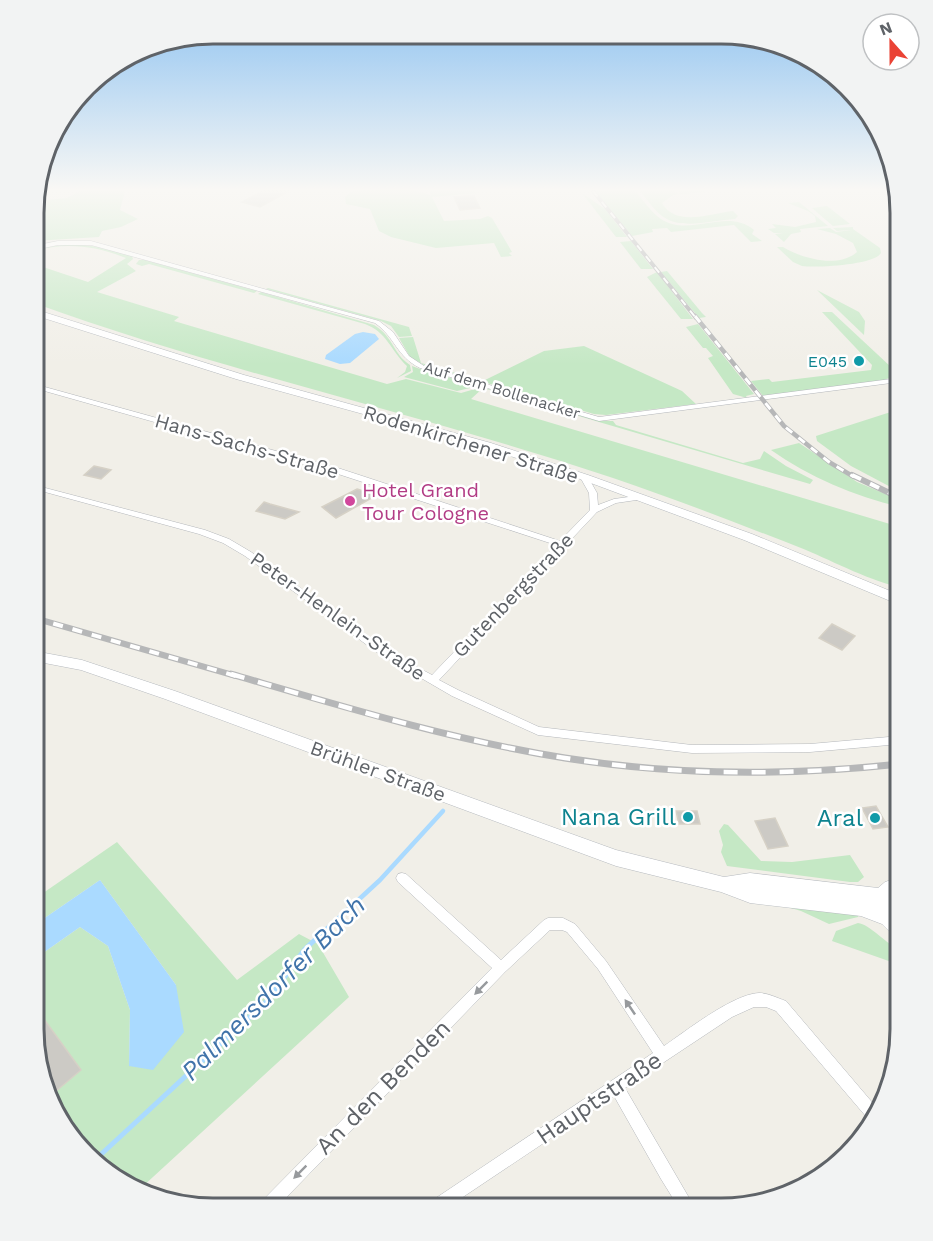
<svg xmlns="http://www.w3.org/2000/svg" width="933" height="1241" viewBox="0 0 933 1241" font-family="'Work Sans',sans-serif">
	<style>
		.green { fill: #c5e8c5 }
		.water { fill: #aadaff }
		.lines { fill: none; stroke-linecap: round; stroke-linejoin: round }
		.stream-far1 { stroke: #aadaff; stroke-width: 4.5 }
		.stream { stroke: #aadaff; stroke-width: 5 }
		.building { fill: #cccac5; stroke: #d6d1c6; stroke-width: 1.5 }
		.street-casing { stroke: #b5b8bc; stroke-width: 1 }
		.secondary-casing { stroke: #b6babf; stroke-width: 1 }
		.street { fill: #fff; fill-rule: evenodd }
		.secondary { fill: #fff; fill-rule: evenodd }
		.rail-far3-casing { stroke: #b6b7b8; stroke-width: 4 }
		.rail-far2-casing { stroke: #b6b7b8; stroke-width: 4.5 }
		.rail-far1-casing { stroke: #b6b7b8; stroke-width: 6 }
		.rail-casing { stroke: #b6b7b8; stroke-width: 7 }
		.rail-far3 { stroke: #fff; stroke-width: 2; stroke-dasharray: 7; stroke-linecap: butt }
		.rail-far2 { stroke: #fff; stroke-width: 3; stroke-dasharray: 8; stroke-linecap: butt }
		.rail-far1 { stroke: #fff; stroke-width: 4; stroke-dasharray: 10; stroke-linecap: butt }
		.rail { stroke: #fff; stroke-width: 4.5; stroke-dasharray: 14; stroke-linecap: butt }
		.oneway { fill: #979a9d }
		.culture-dot { fill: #0f9aa8; stroke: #fff; stroke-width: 2 }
		.hotel-dot { fill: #d1479c; stroke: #fff; stroke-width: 2 }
		.labels { text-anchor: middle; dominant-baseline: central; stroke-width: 5; stroke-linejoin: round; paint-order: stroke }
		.far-culture-label { font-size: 16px; fill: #0d838f; stroke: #fff; text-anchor: end }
		.far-street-label { font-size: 16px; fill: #5f6368; stroke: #fff }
		.street-label { font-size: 20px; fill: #5f6368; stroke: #fff }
		.hotel-label { font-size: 20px; fill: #b23c85; stroke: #fff; text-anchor: start }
		.near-culture-label { font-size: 24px; fill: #0d838f; stroke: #fff; text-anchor: end }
		.near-street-label { font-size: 24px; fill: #5f6368; stroke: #fff }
		.near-water-label { font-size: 26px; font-style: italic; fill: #4174aa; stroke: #fff }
		.rim { fill: none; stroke: #5f6368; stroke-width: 3 }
	</style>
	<rect width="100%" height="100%" fill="#f1efe8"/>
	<g class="green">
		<path d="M80,191H125L120,210L138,219L121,227L102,231L99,237L34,241L35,201L67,198Z"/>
		<path d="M352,191C370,191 417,186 431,196L430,191H475L477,193L432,197L444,221L480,219L488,216L492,218L512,252L509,253L512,256L501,257L494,243L436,248L391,237L379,231L370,209L346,204L345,197Z"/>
		<path d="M595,191H635C643,200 651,212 661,219C689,238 727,207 754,230L752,234L762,241L751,242L734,225L671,232L667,228L652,229L653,232L632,236Z"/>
		<path d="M640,191H675L678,194L680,193L679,191H713L673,195L662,203C676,228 712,213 733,211L738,216L735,219C715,220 685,229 667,219C656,214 648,200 640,191Z"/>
		<path d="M582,193L605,209L627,237H616Z"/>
		<path d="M799,202L828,226L800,229L801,232L791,234L784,242L775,234L783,233H774L768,229L776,228L772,224L795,227L816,222L815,216L808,211L788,203Z"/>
		<path d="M827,206L850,224L833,226L812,208Z"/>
		<path d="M853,227V229L880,248L881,253C874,265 817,268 802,266L793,262L777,247H783C801,258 838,269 857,252L853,243L836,234L817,229L830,228L836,232L851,230L837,231L833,228Z"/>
		<path d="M631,241L653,269H641L620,242Z"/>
		<path d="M74,244L100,247L132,256L133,259L127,264L136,271L97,292L179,317L174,321L387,384L406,379L461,393L482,387L599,421H613L616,425L743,463L760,459L764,451L786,466L813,480L810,484L483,388L471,399L900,527V587C875,583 832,561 806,550C742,525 678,500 613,478C422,414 224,372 34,303V264L88,282L126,258C96,246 66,242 34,251L47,247Z"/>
		<path d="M139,260H145L257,291L254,293L149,264L142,266L136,264Z"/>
		<path d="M667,271L702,313L706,317L699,318L661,272Z"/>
		<path d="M657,272L693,319H681L647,277Z"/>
		<path d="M268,288L409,327L412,336L399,337L391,326L381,321L266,289Z"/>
		<path d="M817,290L859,312L865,321L864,335Z"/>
		<path d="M261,292L374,325C393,336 393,354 410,365L411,371L397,378L405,372L407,366C391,351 387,332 365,324L258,294Z"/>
		<path d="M822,312H832L891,367L894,371V376L879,382L763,396L751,381L769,379L772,382L871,370L872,365Z"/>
		<path d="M698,324L754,394L746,396L747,398L733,394L708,358L713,356L706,348H703L686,327Z"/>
		<path d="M413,337L421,363L483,381L544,351L584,346L682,391L696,404L606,415L594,414L424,365L410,357L399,338Z"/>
		<path d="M412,366L420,369L479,386L457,391L404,377L413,372Z"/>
		<path d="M900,409V492L851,466L817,441L816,436Z"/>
		<path d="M799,443L857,482L900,500V507C854,496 809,477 771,450Z"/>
		<path d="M724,824L728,825L761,861L792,862L850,855L864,877L858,882H850L727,866L721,852L723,845L719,831Z"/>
		<path d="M117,842L237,980L299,934L318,944L349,997L141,1188L113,1178L52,1108L49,1097L81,1070L33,1004V960L80,927L108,946L130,1010L129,1066L176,985L100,880L33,926V900Z"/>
		<path d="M777,904L859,913L858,917L829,924L801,911Z"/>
		<path d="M858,923C869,924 887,944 900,951V965L832,941L836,931Z"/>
	</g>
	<g class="water">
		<path d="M363,332L375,334L379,339L350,363L340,364L325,359L326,355L355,334Z"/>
		<path d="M100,880L176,985L184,1032L153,1070L129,1066L130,1010L108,946L80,927L33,960V926Z"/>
	</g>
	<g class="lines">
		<path class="stream-far1" d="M329,927L380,880L443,811"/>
		<path class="stream" d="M96,1159L267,1001L305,949L331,925"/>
	</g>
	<g class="building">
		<path d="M263,191H289L260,207L242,202Z"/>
		<path d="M474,196L480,208L460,210L454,197Z"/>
		<path d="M94,466L103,468L111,470L101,479L84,475Z"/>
		<path d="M357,489L377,495L336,518L322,507Z"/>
		<path d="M264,502L270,504L299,512L285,519L256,511Z"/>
		<path d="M832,624L855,636L842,650L819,638Z"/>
		<path d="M876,806L888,827L873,829L862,808Z"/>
		<path d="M676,811H697L700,824H679Z"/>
		<path d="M775,818L788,846L768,849L755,821Z"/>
		<path d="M33,1004L81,1070L49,1097L33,1029Z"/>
	</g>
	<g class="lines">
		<g class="street-casing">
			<g id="street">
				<path d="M58,241H91L379,321L393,332L409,356L424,366L599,417L891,379L894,381L891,383L599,421L420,368C396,356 396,338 375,323L91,245H58L34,250V246Z"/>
				<path d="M34,384L341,469L560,541L590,510L589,493L580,477L581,475H587L597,493L598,505L614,499L643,495L644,497L643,499L616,503L597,512L439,680L458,690L539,727L692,745L810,744L900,736V744L810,752L692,753L538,735L452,696L378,653L245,556L223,543L199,534L34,489V485L205,530L229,539L251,552L384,649L432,675L556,545L335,473L34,388Z"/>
				<path d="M402,873L406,874L501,960L544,920L548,918H563L575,924L606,961L664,1046C686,1031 733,994 759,993C768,993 777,998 786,1001L877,1108L872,1121L869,1120L776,1011L766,1007H754L732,1017L625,1088L695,1208H679L661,1179L614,1096L448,1207H428L430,1202L653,1053L598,969L567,932L562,930H550L505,972L277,1207H259L261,1202L492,968L398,882L396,878L398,874Z"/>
			</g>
		</g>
		<g class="secondary-casing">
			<g id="secondary">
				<path d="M34,309L244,375L491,443L588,475L752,534L900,595V605L744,540L580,479L483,447L236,379L34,315Z"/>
				<path d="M34,651L82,660L175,691L616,850L724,877L750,873L878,888L885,882L900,877V893L891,898L892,908L900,918V938L894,936L882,924L861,916L750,903L721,892L616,866L165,699L81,670L34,661Z"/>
			</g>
		</g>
		<use href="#street" class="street"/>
		<use href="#secondary" class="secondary"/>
		<g class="rail-far3-casing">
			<path id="rail-far3" d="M593,191L696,318"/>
		</g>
		<g class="rail-far2-casing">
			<path id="rail-far2" d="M695,316L784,426L829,462L854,477"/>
		</g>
		<g class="rail-far1-casing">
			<g id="rail-far1">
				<path d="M852,475L900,498"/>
				<path d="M34,618L236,676"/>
			</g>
		</g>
		<g class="rail-casing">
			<path id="rail" d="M231,674C341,706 452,740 565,758C677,776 788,776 900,764"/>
		</g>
		<use href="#rail-far3" class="rail-far3"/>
		<use href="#rail-far2" class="rail-far2"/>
		<use href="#rail-far1" class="rail-far1"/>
		<use href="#rail" class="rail"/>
	</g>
	<defs><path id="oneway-solid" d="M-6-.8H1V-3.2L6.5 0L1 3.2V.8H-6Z" transform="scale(1.5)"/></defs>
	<g class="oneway">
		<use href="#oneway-solid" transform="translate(481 988) rotate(135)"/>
		<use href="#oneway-solid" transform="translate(630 1007) rotate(-124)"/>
		<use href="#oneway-solid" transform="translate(300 1172) rotate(135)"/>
	</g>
	<linearGradient id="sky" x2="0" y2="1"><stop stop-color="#8fc3f1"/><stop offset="0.52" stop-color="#f9f8f5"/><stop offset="1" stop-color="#f9f8f5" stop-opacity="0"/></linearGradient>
	<rect width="933" height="365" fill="url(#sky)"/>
	<g class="culture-dot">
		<circle cx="859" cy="361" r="6"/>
		<circle cx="688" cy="817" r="6"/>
		<circle cx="875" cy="818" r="6"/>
	</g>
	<circle class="hotel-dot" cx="350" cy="501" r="6"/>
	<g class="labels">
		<g class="far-culture-label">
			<text x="847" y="361">E045</text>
		</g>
		<g class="far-street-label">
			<text transform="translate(502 390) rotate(17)">Auf dem Bollenacker</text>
		</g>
		<g class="street-label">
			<text transform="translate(471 444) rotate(17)">Rodenkirchener Straße</text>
			<text transform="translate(247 446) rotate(16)">Hans-Sachs-Straße</text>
			<text transform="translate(513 595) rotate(-46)">Gutenbergstraße</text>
			<text transform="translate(338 616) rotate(35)">Peter-Henlein-Straße</text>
			<text transform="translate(378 771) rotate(20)">Brühler Straße</text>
		</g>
		<g class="hotel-label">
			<text x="362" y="490">Hotel Grand<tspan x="362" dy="23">Tour Cologne</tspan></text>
		</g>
		<g class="near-culture-label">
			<text x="676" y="817">Nana Grill</text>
			<text x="863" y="818">Aral</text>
		</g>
		<g class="near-street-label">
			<text transform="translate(383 1087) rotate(-45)">An den Benden</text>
			<text transform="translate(599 1098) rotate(-34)">Hauptstraße</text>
		</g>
		<g class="near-water-label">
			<text transform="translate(273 988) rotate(-45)">Palmersdorfer Bach</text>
		</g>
	</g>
	<path d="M0 0H933V1241H0ZM213 44H721A169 169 0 0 1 890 213V1029A169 169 0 0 1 721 1198H213A169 169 0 0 1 44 1029V213A169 169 0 0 1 213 44Z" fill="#f2f3f3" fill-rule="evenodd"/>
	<path class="rim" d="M213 44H721A169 169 0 0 1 890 213V1029A169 169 0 0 1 721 1198H213A169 169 0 0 1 44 1029V213A169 169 0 0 1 213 44Z"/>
	<g transform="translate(891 42) rotate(339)"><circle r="28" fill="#ffffff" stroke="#bfc1c3" stroke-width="1.5"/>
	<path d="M0-4.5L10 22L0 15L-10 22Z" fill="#ea4335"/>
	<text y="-9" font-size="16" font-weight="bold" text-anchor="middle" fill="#5f6368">N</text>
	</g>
</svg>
